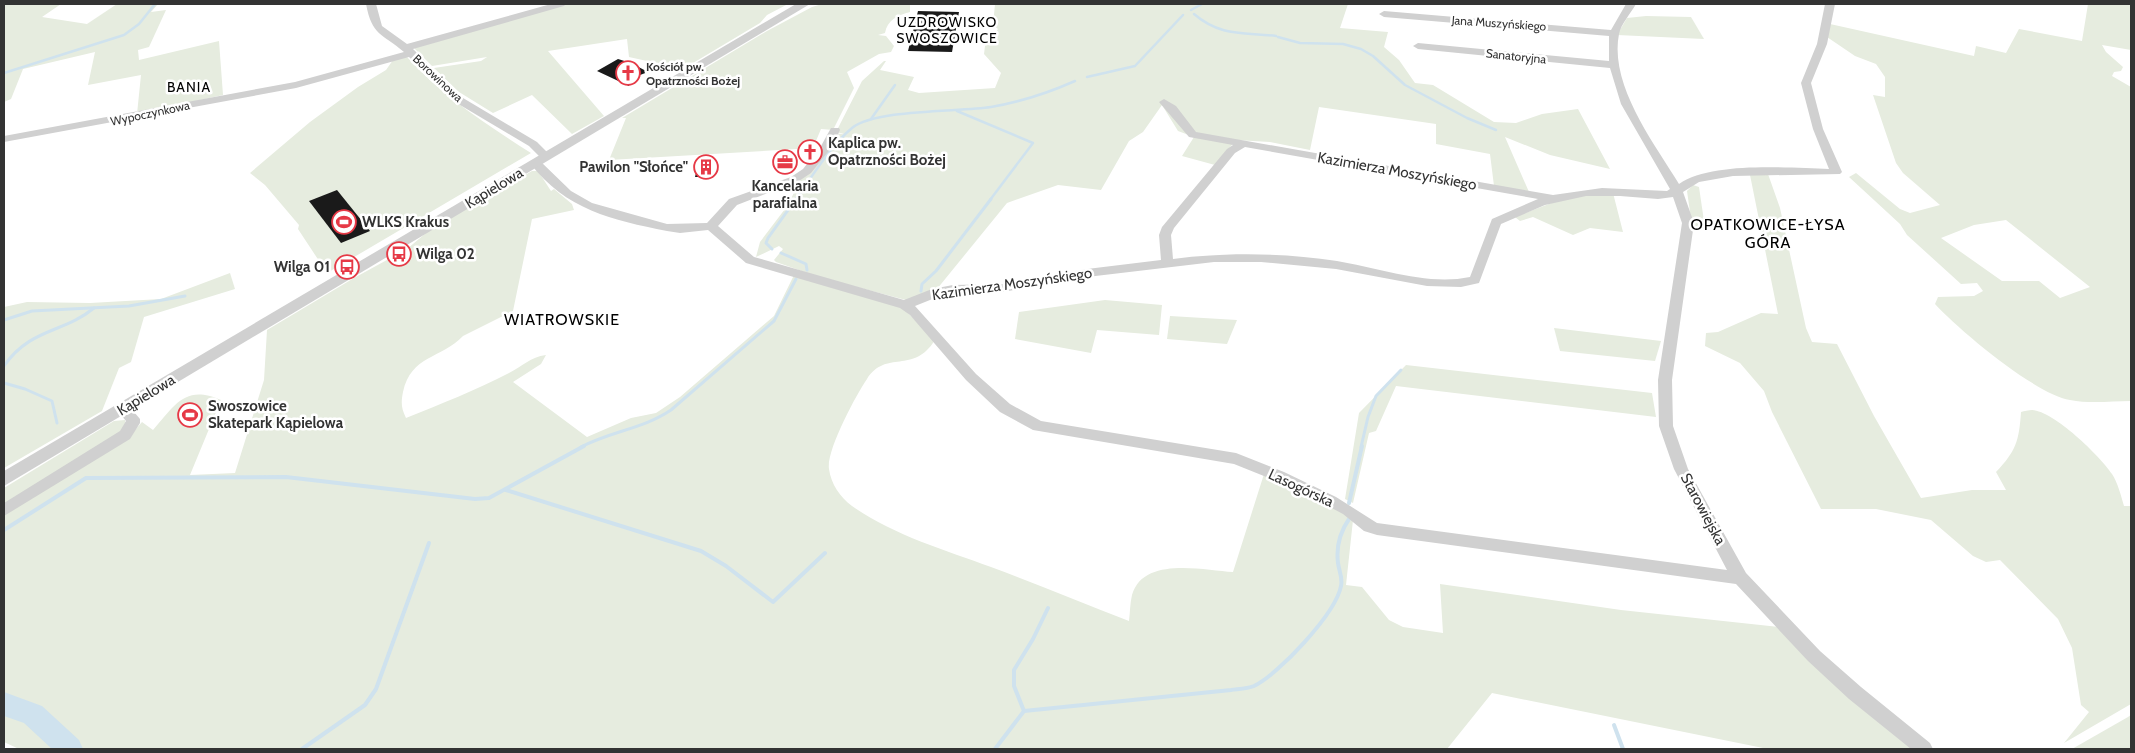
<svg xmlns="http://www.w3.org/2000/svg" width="2135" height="753" viewBox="0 0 2135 753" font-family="Cabin,sans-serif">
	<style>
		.green { fill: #e6ecdf; fill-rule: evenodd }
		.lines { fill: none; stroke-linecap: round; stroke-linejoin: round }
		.stream-far2 { stroke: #cfe2ee; stroke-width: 2.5 }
		.stream-far1 { stroke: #cfe2ee; stroke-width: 3 }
		.stream { stroke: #cfe2ee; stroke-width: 4 }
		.river { fill: #cfe2ee; fill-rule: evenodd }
		.building { fill: #1a1a1a }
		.minor { fill: #d0d0d0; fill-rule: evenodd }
		.tertiary { fill: #d0d0d0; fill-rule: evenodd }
		.labels { text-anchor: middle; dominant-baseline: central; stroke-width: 5; stroke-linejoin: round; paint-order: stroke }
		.far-street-label { font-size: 12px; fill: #333; stroke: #fff }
		.far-poi-label { font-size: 12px; font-weight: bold; fill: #333; stroke: #fff; text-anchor: start }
		.far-neighbourhood-label { font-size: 14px; letter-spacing: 1px; fill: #000; stroke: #fff }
		.poi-label { font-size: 15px; font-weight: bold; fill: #333; stroke: #fff; text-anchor: start }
		.street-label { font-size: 15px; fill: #333; stroke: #fff }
		.neighbourhood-label { font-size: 16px; letter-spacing: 1px; fill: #000; stroke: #fff }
	</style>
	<rect width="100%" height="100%" fill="#fff"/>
	<g class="green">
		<path d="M4,4H61L42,17L87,24L117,4H158L151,12L166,10L149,47L138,50L139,60L219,41L223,95L137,114L141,75L88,85L95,52L23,69L11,99L4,102Z"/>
		<path d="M567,4H788L767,15L760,23L683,69L629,57L627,39L548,51L604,116L572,134L532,95L493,113L459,92L434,68L481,61L487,57L432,66L414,48L503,20Z"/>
		<path d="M822,4H910V12C898,15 887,20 885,33L878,35L886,36L894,46L891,52L879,54L847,72L854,88L833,130L821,129L813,148L609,160L626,118H622L767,31L812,7Z"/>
		<path d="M995,4H1348L1340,28L1388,32L1384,47L1399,60L1415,83L1433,85L1494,122L1516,123L1542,114L1578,109L1610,169L1550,155L1505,137L1529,192L1494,186L1490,154L1436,144V124L1319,107L1310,150L1270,142L1236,140L1215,165L1182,156L1194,137L1178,131L1162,105L1143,132L1129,141L1101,190L1058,185L1007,203L937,289L906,300L819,277L776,262L774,260L783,249L779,246L756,257L760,242L788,205L802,176L835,133L848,135L836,132L862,81L884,61H886L880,70L914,77L908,90L919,93L995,88L1001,73L984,54L985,46L998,29L993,25Z"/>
		<path d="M2088,4H2131V50L2102,45L2106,52L2123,67L2121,71L2114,72L2112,76L2131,87V401C2112,401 2090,404 2070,400C2035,394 1960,331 1935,304L1938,297L1974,296L1983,291L1977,283L1961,284L1907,235L1900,224L1849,177L1856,173L1900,209L1910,213L1940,205L1903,173L1896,163L1873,95L1885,97V77L1876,64L1855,56L1827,37L1830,24L1974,56L1976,46L2006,53L2019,29L2082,41ZM2006,220L2090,287L2060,298L2039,281H2002L1941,238L1974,225Z"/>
		<path d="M1646,16L1691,17L1704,39L1617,35L1627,18Z"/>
		<path d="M407,57C443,97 486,124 531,153L327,273L298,229L299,225L265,185L250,173L310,122L358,87L386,70L393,60Z"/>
		<path d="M532,171H538L551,191L554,189L572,204L574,210L532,219L513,311L463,336C441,359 411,355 403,392C401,402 401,408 406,418C441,404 476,390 509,373C523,366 530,357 546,355L541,364L513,382L587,437L631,418L656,413L680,397L774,316L794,275L901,306L935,340C913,375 886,349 867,379C856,395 826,451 829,469C831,484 840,497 852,506C893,535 945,550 991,567C1037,584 1083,603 1129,621C1130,613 1130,603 1132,595C1143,556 1203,570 1233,572L1264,474L1342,512L1353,520L1346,585L1362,587L1389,620L1403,627L1443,633L1440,584L1621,610L1779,627L1917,749H1768L1492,693L1447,749H19L4,742V515L128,438L142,422L153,430C175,405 185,384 221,400L190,475L235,473L264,380L267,330L354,278L407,249L432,228Z"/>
		<path d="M1768,174L1780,208L1806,328L1812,342L1837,344L1874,416L1921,498L1972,490H2006L1996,472C2016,451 2019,441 2021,412C2024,411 2029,410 2032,410C2054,411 2100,456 2112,474C2118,483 2121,496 2124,506H2131V704L2064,743L2089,712L2081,705L2072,648L2058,619L2000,560L1986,562L1973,556L1931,520L1876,509H1821L1772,412L1764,391L1740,363L1705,346L1706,333L1718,332L1761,313L1778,314L1750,175Z"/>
		<path d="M1693,185L1699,187L1705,228L1692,226L1687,191Z"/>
		<path d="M1595,193H1613L1623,232L1590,228L1573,235L1533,217L1520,221L1515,217L1562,199Z"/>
		<path d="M230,273L235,289L144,317L131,362L119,368L102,411L4,468V307L27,302L90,303L161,299Z"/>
		<path d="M1105,300L1162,305L1159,335L1097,330L1091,353L1015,339L1019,312Z"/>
		<path d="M1170,316L1237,320L1227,344L1167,339Z"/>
		<path d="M1554,328L1661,341L1655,361L1560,351Z"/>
		<path d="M1406,365L1652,393L1656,417L1396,386L1376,431L1369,433L1353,503L1345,499L1359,413Z"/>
		<path d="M125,420L126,425L120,434L4,506V488L114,421Z"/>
		<path d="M2131,715V749H2072L2128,717Z"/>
	</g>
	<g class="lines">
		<g class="stream-far2">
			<path d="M1191,10L1202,4"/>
			<path d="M1194,14C1221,37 1243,32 1276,36"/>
			<path d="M1278,37L1300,43L1343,44L1361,49L1373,56L1405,85L1467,118L1496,130"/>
			<path d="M4,73L124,35L139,24L155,4"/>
			<path d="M1087,77L1135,66L1183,15"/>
			<path d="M957,111L1033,143L990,200"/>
			<path d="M871,119L895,85"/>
			<path d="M795,200C813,176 829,147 852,128C876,109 958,112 991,107C1020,102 1048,93 1075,81"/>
		</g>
		<g class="stream-far1">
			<path d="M772,249L766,243L768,238L796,199"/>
			<path d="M781,253L806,264L807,270"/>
			<path d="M921,291L922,284L936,271L991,199"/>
			<path d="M4,320L32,311L129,306L185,296"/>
			<path d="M4,366C30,328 64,333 94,308"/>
			<path d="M4,383L25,389L52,401L57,423"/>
			<path d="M581,447C611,431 643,429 671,410L774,321L796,279"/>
			<path d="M1361,447L1368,417L1376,396L1401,370"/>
		</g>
		<g class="stream">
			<path d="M506,490L701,551L726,566L773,602L825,553"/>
			<path d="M1349,503L1362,446"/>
			<path d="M4,530L86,478L286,477L475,499L489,498L584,446"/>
			<path d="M1024,711L1014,686V670L1033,639L1048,608"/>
			<path d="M1614,725L1623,749"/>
			<path d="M302,749L365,705L376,689L429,543"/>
			<path d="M995,749L1024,711L1231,690C1238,689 1247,689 1254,686C1279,674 1336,613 1341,586C1343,578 1339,571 1338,563C1336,547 1340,532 1349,519"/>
		</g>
		<path class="river" d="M4,692L42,706L79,740L83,749H52L24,723L4,716Z"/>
	</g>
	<g class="building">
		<path d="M918,11L959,12L952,52L908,51Z"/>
		<path d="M618,59L631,63L648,72L632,78L629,86L597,71Z"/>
		<path d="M699,160H716L712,177H695Z"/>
		<path d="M337,190L370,231L341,243L309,201Z"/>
	</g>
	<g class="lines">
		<g class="minor">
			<path d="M366,4H376L382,26L407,44L551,4H566L564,6L413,49L463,98L537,142L550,155V159H542L529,146L455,102L409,57L296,88L4,142V136L295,82L404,52C382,33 372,36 366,4Z"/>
			<path d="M1626,4H1636C1631,13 1621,24 1619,34C1609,85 1654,143 1679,184C1712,161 1789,168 1829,169L1813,129L1801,83L1817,44L1825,4H1835L1827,44L1811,83L1823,129L1842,172L1840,174L1733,176L1699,182L1683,192L1694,223L1672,380L1673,426L1688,469L1746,573L1820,651L1861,687L1930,743L1933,749H1911L1849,699L1808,661L1736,584L1377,535L1364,531L1343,514L1326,505L1274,480L1234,464L1033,430L1000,412L966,380L910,315L900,308L746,263L708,230L680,233L667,231C612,220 566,210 530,163L536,160L540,161L571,191L592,203L667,224L707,223L729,199L791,177L803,169L821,146L831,128H839L840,130L832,147L811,173L799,181L737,205L718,226L754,257L904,300L932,289L953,285L1003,284L1087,269L1161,260L1159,235L1162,227L1227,149L1233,145L1189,137L1159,102L1164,99L1176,106L1196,132L1553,195L1602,188L1667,191L1670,189L1621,104L1610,68L1418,49L1413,46L1418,43L1609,61V36L1384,17L1379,14L1384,11L1611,30ZM1245,147L1538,199L1492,219L1470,277C1427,286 1379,268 1337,261C1283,253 1228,252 1173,259L1171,235L1174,228L1235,153ZM1586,196H1620L1658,199L1673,197L1682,223L1658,380L1659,426L1674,469L1727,570L1377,523L1336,497L1284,472L1236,453L1041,421L1010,404L976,374L915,306L940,296L953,293L1003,292L1087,277L1214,262H1261L1336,269L1427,286L1461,287L1479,283L1501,224L1545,205Z"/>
			<path d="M123,404L128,405L140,419V423L130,439L4,516V503L120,431L126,421L116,409L118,405Z"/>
		</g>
		<path class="tertiary" d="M796,4H810L4,486V471Z"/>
	</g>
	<defs>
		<g id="church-ring" transform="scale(1.25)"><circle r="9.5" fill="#fff" stroke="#e63946" stroke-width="1.5"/><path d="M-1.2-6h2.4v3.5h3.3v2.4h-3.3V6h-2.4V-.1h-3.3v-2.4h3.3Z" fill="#e63946"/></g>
		<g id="office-ring" transform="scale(1.25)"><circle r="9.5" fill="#fff" stroke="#e63946" stroke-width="1.5"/><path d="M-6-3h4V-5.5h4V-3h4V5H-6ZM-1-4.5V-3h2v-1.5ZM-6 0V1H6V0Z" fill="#e63946"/></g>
		<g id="building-ring" transform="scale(1.25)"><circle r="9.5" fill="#fff" stroke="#e63946" stroke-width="1.5"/><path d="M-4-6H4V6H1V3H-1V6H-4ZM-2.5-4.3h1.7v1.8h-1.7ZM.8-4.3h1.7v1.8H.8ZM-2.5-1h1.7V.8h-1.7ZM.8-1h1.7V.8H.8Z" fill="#e63946"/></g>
		<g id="stadium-ring" transform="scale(1.25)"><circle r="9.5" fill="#fff" stroke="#e63946" stroke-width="1.5"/><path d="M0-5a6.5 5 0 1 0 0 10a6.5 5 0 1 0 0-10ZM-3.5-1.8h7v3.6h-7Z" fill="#e63946"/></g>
		<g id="bus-ring" transform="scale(1.25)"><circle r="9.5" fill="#fff" stroke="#e63946" stroke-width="1.5"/><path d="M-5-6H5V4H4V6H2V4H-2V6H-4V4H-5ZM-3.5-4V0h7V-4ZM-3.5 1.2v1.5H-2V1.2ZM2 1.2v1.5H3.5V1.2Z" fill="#e63946"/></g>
	</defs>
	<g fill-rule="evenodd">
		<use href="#church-ring" x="628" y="73"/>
		<use href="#church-ring" x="810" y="152"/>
		<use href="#office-ring" x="785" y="162"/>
		<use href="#building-ring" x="706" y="167"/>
		<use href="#stadium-ring" x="344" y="222"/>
		<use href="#bus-ring" x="399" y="254"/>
		<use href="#bus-ring" x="347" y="267"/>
		<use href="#stadium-ring" x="190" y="415"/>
	</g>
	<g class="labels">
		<g class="far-street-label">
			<text transform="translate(1499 23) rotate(4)">Jana Muszyńskiego</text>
			<text transform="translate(1516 56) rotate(6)">Sanatoryjna</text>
			<text transform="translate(438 78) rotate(43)">Borowinowa</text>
			<text transform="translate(150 113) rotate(-12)">Wypoczynkowa</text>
		</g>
		<g class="far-poi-label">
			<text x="646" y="66">Kościół pw.<tspan x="646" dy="14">Opatrzności Bożej</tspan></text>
		</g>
		<g class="far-neighbourhood-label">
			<text x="947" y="22">UZDROWISKO<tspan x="947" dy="16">SWOSZOWICE</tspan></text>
			<text x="189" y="87">BANIA</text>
		</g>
		<g class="poi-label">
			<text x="828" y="143">Kaplica pw.<tspan x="828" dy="17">Opatrzności Bożej</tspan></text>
			<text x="688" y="167" text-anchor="end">Pawilon "Słońce"</text>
			<text x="785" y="186" text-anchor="middle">Kancelaria<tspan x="785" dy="17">parafialna</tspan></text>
			<text x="362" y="222">WLKS Krakus</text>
			<text x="416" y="254">Wilga 02</text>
			<text x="330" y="267" text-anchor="end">Wilga 01</text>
			<text x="208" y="406">Swoszowice<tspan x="208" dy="17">Skatepark Kąpielowa</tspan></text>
		</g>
		<g class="street-label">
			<text transform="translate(1397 171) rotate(10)">Kazimierza Moszyńskiego</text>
			<text transform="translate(494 188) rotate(-31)">Kąpielowa</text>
			<text transform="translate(1012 284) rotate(-8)">Kazimierza Moszyńskiego</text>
			<text transform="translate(146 395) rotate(-31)">Kąpielowa</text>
			<text transform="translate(1301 488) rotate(25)">Lasogórska</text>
			<text transform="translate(1703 509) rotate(62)">Starowiejska</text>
		</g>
		<g class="neighbourhood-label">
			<text x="1768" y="224">OPATKOWICE-ŁYSA<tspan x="1768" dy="18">GÓRA</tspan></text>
			<text x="562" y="319">WIATROWSKIE</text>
		</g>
	</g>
	<rect width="2135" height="753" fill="none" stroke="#333333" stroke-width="10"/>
</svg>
